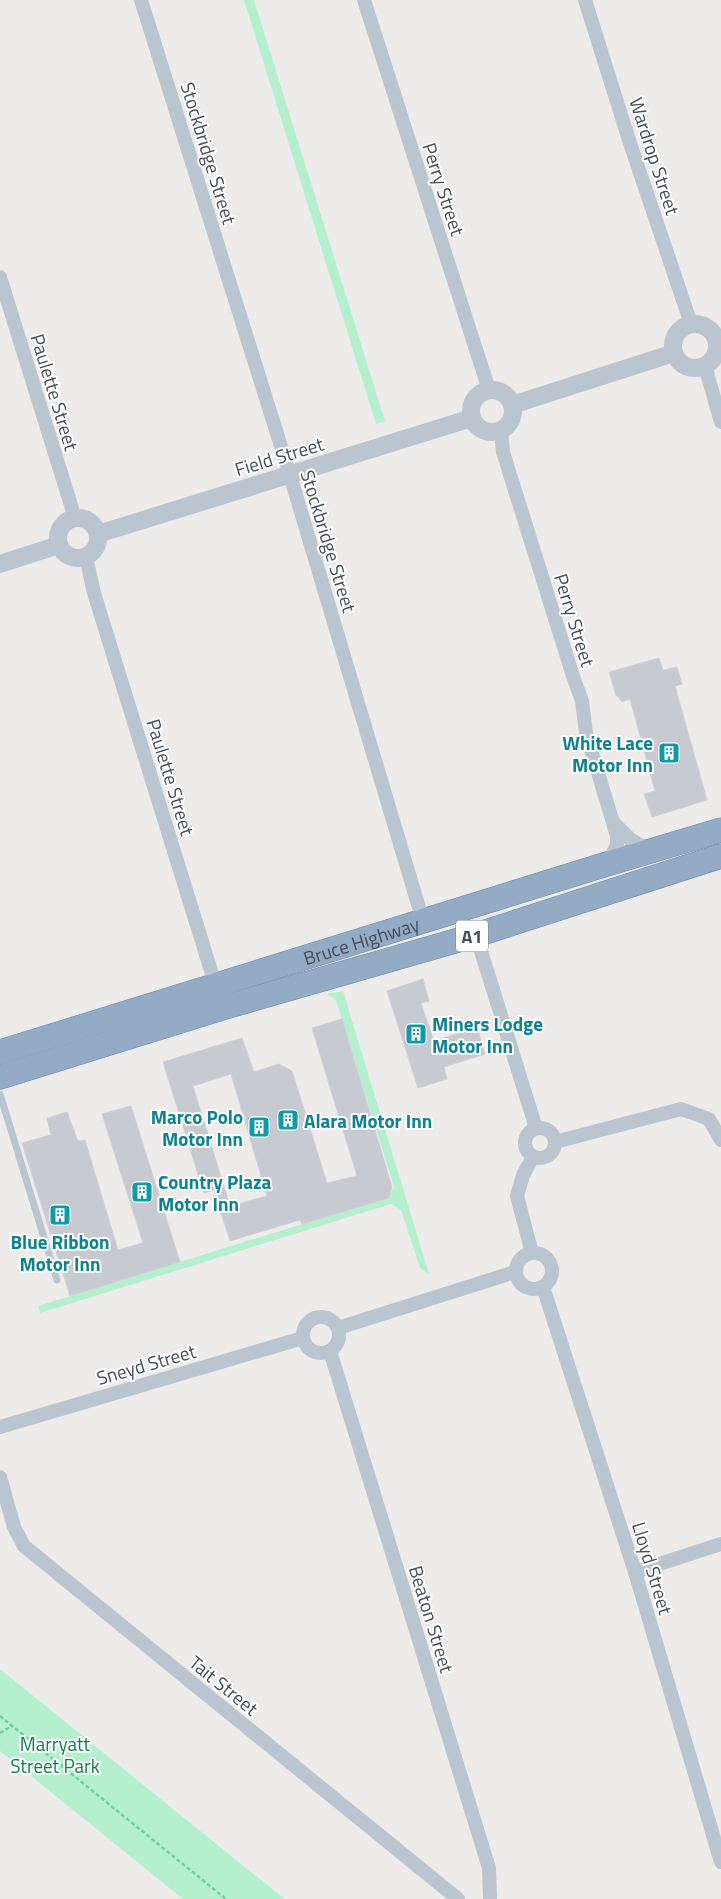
<svg xmlns="http://www.w3.org/2000/svg" width="721" height="1899" viewBox="0 0 721 1899" font-family="'Titillium Web',sans-serif">
	<style>
		.green { fill: #b5f0ce }
		.building { fill: #c7cad1; stroke: #cfd1d8; fill-rule: evenodd }
		.lines { fill: none; stroke-linecap: round; stroke-linejoin: round }
		.trunk-casing { stroke: #6a87aa; stroke-width: 25 }
		.path { stroke: #6bd0a2; stroke-width: 2.5; stroke-dasharray: 4 2.5; stroke-linecap: butt }
		.service { stroke: #bbc5cf; stroke-width: 7 }
		.minor { stroke: #bbc5cf; stroke-width: 14 }
		.tertiary { stroke: #bbc5cf; stroke-width: 18 }
		.trunk { stroke: #94abc6; stroke-width: 24 }
		.labels { text-anchor: middle; dominant-baseline: central; stroke-width: 4; stroke-linejoin: round; paint-order: stroke }
		.shield { fill: #fff; stroke: #7b838b; stroke-width: 1 }
		.shield-label { font-size: 18px; font-weight: bold; fill: #434e59 }
		.street-label { font-size: 19px; fill: #434e59; stroke: #fff }
		.culture-label { font-size: 19px; font-weight: bold; fill: #0d838f; stroke: #fff; text-anchor: start }
		.park-label { font-size: 19px; fill: #117e4b; stroke: #fff }
	</style>
	<rect width="100%" height="100%" fill="#eeebeb"/>
	<g class="green">
		<path d="M244,0H254L385,421L376,424Z"/>
		<path d="M343,991L429,1274L420,1268L401,1210L391,1204L40,1313L38,1306L389,1197L394,1187L336,1000L326,994Z"/>
		<path d="M0,1669L246,1868L285,1899H183L0,1751Z"/>
	</g>
	<g class="building">
		<path d="M659,658L663,670L677,667L682,684L675,686L707,800L652,817L644,794L655,791L630,699L622,702L616,695L609,672Z"/>
		<path d="M423,979L429,1001L421,1003L434,1041L477,1027L485,1054L444,1067L447,1079L418,1088L387,991Z"/>
		<path d="M342,1019L392,1187L389,1198L302,1224L300,1220L230,1241L214,1190L204,1193L163,1062L242,1038L254,1072L279,1064L292,1071L327,1183L357,1176L312,1028ZM231,1074L267,1196L230,1206L193,1086Z"/>
		<path d="M131,1106L180,1262L70,1296L22,1143L51,1135L47,1118L67,1112L78,1141L85,1140L118,1250L143,1243L102,1114Z"/>
	</g>
	<g class="lines">
		<g class="trunk-casing">
			<g id="trunk">
				<path id="s1" d="M0,1052L607,864L721,830"/>
				<path d="M0,1077L222,1008L476,935L721,856"/>
			</g>
		</g>
		<g class="path">
			<path d="M0,1716L226,1899"/>
			<path d="M0,1733L12,1726"/>
		</g>
		<path class="service" d="M0,1094L57,1280"/>
		<g class="minor">
			<path d="M141,0L290,475L423,921"/>
			<path d="M364,0L489,390"/>
			<path d="M585,0L629,140L691,324"/>
			<path d="M0,277L75,518"/>
			<path d="M705,366L721,422"/>
			<path d="M501,430L503,452L573,676L582,701L586,733L617,836V845L607,864"/>
			<path d="M86,557L94,593L217,990"/>
			<path d="M614,823L630,839L649,851"/>
			<path d="M476,935L536,1128"/>
			<circle cx="540" cy="1143" r="15"/>
			<path d="M555,1142L681,1109L709,1119L721,1140"/>
			<circle cx="534" cy="1271" r="18"/>
			<path d="M532,1253L517,1196L523,1175L533,1157"/>
			<path d="M543,1287L635,1572L721,1862"/>
			<circle cx="321" cy="1335" r="18"/>
			<path d="M338,1328L515,1272"/>
			<path d="M330,1351L489,1868L490,1899"/>
			<path d="M0,1427L303,1338"/>
			<path d="M0,1477L14,1527L24,1546L458,1899"/>
			<path d="M635,1572L721,1544"/>
		</g>
		<g class="tertiary">
			<circle cx="695" cy="346" r="22"/>
			<circle cx="492" cy="411" r="21"/>
			<path d="M512,405L674,353"/>
			<circle cx="78" cy="538" r="20"/>
			<path d="M98,534L472,418"/>
			<path d="M0,564L59,545"/>
		</g>
		<use href="#trunk" class="trunk"/>
	</g>
	<defs>
		<g id="building-square" transform="scale(1.125)"><rect x="-9" y="-9" width="18" height="18" rx="4" fill="#0f9aa8" stroke="#fff"/><path d="M-4-6H4V6H1V3H-1V6H-4ZM-2.5-4.3h1.7v1.8h-1.7ZM.8-4.3h1.7v1.8H.8ZM-2.5-1h1.7V.8h-1.7ZM.8-1h1.7V.8H.8Z" fill="#fff"/></g>
	</defs>
	<g fill-rule="evenodd">
		<use href="#building-square" x="669" y="753"/>
		<use href="#building-square" x="416" y="1034"/>
		<use href="#building-square" x="288" y="1120"/>
		<use href="#building-square" x="259" y="1127"/>
		<use href="#building-square" x="142" y="1192"/>
		<use href="#building-square" x="60" y="1215"/>
	</g>
	<g class="labels">
		<rect class="shield" x="456" y="920.5" width="32" height="31" rx="4"/>
		<g class="shield-label">
			<text x="472" y="936">A1</text>
		</g>
		<g class="street-label">
			<text transform="translate(209 153) rotate(73)">Stockbridge Street</text>
			<text transform="translate(655 156) rotate(72)">Wardrop Street</text>
			<text transform="translate(444 189) rotate(72)">Perry Street</text>
			<text transform="translate(55 392) rotate(73)">Paulette Street</text>
			<text transform="translate(279 456) rotate(-17)">Field Street</text>
			<text transform="translate(329 541) rotate(73)">Stockbridge Street</text>
			<text transform="translate(575 620) rotate(73)">Perry Street</text>
			<text transform="translate(171 777) rotate(73)">Paulette Street</text>
			<text stroke="none"><textPath href="#s1" startOffset="378">Bruce Highway</textPath></text>
			<text transform="translate(146 1364) rotate(-16)">Sneyd Street</text>
			<text transform="translate(653 1568) rotate(73)">Lloyd Street</text>
			<text transform="translate(432 1619) rotate(73)">Beaton Street</text>
			<text transform="translate(224 1685) rotate(39)">Tait Street</text>
		</g>
		<g class="culture-label">
			<text x="653" y="742" text-anchor="end">White Lace<tspan x="653" dy="22">Motor Inn</tspan></text>
			<text x="432" y="1023">Miners Lodge<tspan x="432" dy="22">Motor Inn</tspan></text>
			<text x="243" y="1116" text-anchor="end">Marco Polo<tspan x="243" dy="22">Motor Inn</tspan></text>
			<text x="304" y="1120">Alara Motor Inn</text>
			<text x="158" y="1181">Country Plaza<tspan x="158" dy="22">Motor Inn</tspan></text>
			<text x="60" y="1241" text-anchor="middle">Blue Ribbon<tspan x="60" dy="22">Motor Inn</tspan></text>
		</g>
		<g class="park-label">
			<text x="55" y="1743">Marryatt<tspan x="55" dy="22">Street Park</tspan></text>
		</g>
	</g>
</svg>
